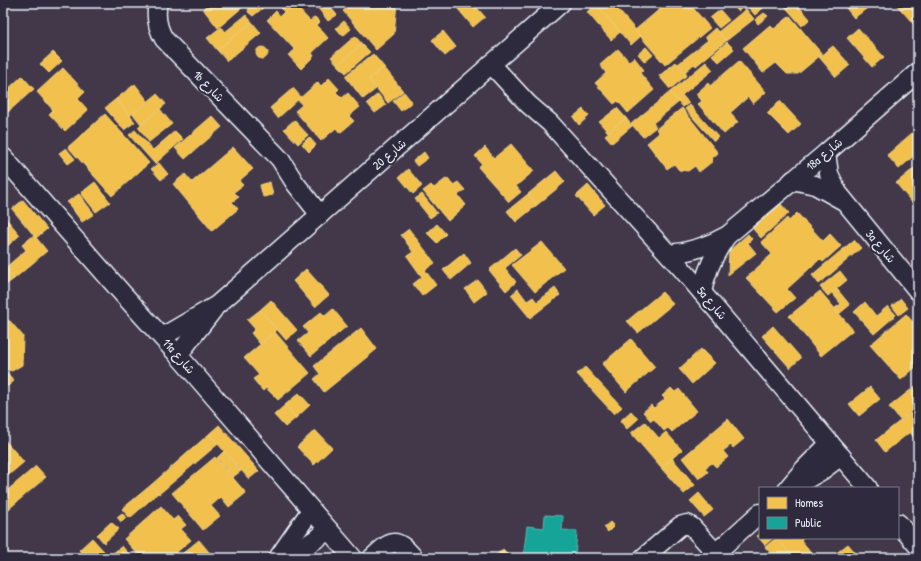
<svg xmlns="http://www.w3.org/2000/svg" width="921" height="561" viewBox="0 0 921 561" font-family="'Patrick Hand','Playpen Sans Arabic',sans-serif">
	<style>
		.homes { fill: #f2c14e; stroke: #efcf81 }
		.public { fill: #17a398; stroke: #56bab5 }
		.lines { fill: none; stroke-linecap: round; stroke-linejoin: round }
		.minor-casing { stroke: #e8f1f8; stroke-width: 21 }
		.minor { stroke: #2f2a3d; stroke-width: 18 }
		.labels { text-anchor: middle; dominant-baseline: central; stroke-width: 4; stroke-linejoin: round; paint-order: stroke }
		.street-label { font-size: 12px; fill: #e8f1f8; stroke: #2f2a3d }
	</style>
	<rect width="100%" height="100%" fill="#42384a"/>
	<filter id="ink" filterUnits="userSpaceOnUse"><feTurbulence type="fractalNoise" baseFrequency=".025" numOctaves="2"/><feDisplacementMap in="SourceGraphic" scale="8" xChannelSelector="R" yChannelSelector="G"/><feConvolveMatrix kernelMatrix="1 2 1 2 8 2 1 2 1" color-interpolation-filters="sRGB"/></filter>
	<g filter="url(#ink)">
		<g class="homes">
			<path d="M208,3H241L244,6L218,28L203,9Z"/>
			<path d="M250,3H269L253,16L248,12Z"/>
			<path d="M286,3H293L310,21L315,17L320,22L317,25L328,38L312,53L314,56L301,69L288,55L295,50L267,20L276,11L280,16L284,12L281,8Z"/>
			<path d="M314,3H327L337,15L328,21Z"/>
			<path d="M353,3H397L394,34L376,50L343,11Z"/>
			<path d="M453,3H473L485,17L473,27Z"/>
			<path d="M597,3H612L641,36L631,45L596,4Z"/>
			<path d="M667,3H689L710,28L665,65L635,30Z"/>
			<path d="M742,3L745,6L738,11L735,8Z"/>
			<path d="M750,3H769L755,15L747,6Z"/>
			<path d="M782,3H796L810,19L802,26Z"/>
			<path d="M842,3H874L854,18Z"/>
			<path d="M895,3H918V29Z"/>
			<path d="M596,4L620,32L611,40L587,12Z"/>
			<path d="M746,9L754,19L726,41L718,32Z"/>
			<path d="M720,10L729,20L719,28L710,18Z"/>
			<path d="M764,13L768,16L758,24L755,20Z"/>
			<path d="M246,15L252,22L217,50L207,38L221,27L225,32Z"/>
			<path d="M790,16L822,54L798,74H787L776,63L763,73L743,48L770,25L774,29Z"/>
			<path d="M344,21L351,29L343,36L336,28Z"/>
			<path d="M252,22L261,33L227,61L217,50Z"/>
			<path d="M715,28L726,41L696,66L694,64L685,72L678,64L708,40L705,37Z"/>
			<path d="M858,28L884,57L872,67L847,38Z"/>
			<path d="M443,31L456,47L445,56L432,40Z"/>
			<path d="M355,36L362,44L338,65L331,57Z"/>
			<path d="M727,42L734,49L719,62L712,55Z"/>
			<path d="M362,44L370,52L346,73L338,65Z"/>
			<path d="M833,46L850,65L836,77L819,57Z"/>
			<circle cx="262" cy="53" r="6"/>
			<path d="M646,47L653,55L645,62L638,54Z"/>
			<path d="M618,49L629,61L634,57L644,70L640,73L654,90L628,113L618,101L614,104L595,83L606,73L600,65Z"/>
			<path d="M53,52L62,61L49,73L40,64Z"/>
			<path d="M373,54L384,67L369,79L376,89L363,99L345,76Z"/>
			<path d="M739,61L766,92L753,104L748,97L730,113L738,122L724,134L698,104L702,101L696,94L708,83L710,86Z"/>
			<path d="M676,62L687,75L670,89L659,76Z"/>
			<path d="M706,62L713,70L682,95L689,103L683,107L670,92Z"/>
			<path d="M384,67L403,91L388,103L369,79Z"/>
			<path d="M63,68L85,92L78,99L88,110L65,131L49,114L53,110L37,92Z"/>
			<path d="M22,76L34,89L8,112L3,106V94Z"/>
			<path d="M329,78L339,89L336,92L342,98L348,93L360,107L349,116L354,121L340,133L336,128L321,141L295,111L302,105L298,100L318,82L321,86Z"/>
			<path d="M135,84L148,101L130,116L116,99Z"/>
			<path d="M293,88L301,97L278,118L270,108Z"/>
			<path d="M404,92L412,102L401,111L393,101Z"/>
			<path d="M670,92L679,102L653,123L656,127L643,137L631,124Z"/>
			<path d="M157,94L166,104L141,124L133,114Z"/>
			<path d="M378,94L386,105L375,113L367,103Z"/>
			<path d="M116,99L135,122L124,130L105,108Z"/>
			<path d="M780,101L801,124L789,135L767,113Z"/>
			<path d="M690,105L718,137L714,141L685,109Z"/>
			<path d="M617,108L626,118L608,132L599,122Z"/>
			<path d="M682,108L718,153L711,159L713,161L699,172L695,166L688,171L679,170L674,164L667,169L647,143L659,133L656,129Z"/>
			<path d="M160,109L172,124L149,142L138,127Z"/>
			<path d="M583,109L589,116L579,125L573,117Z"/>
			<path d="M105,114L149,163L112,196L68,147Z"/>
			<path d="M212,116L222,127L185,159L175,148Z"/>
			<path d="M626,118L632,126L612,143L605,135Z"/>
			<path d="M294,120L308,135L298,144L284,129Z"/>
			<path d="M135,130L153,150L175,131L183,139L155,164L129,135Z"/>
			<path d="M912,133L918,140V152L899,169L887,155Z"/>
			<path d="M309,137L316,145L309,152L302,144Z"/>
			<path d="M511,144L534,171L516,186L521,192L509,202L478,167L482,164L475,156L485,147L494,158Z"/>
			<path d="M233,147L253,169L239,181L243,185L234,192L239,197L232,202L238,209L212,231L173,184L185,174L192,182Z"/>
			<path d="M66,148L75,159L68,164L59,153Z"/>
			<path d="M424,152L428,158L417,166L413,161Z"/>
			<path d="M159,163L168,174L161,180L151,169Z"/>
			<path d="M918,165V210L896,183Z"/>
			<path d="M408,169L422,186L413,194L399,177Z"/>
			<path d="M556,171L565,182L537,205L528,194Z"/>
			<path d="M447,178L453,185L458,182L465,190L458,195L466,205L448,221L423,191L431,185L434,188Z"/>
			<path d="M95,182L110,202L96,212L81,193Z"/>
			<path d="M270,182L273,195L263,197L260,185Z"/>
			<path d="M588,185L605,205L593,215L576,196Z"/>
			<path d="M79,194L94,214L82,222L67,202Z"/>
			<path d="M422,194L437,213L430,218L415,199Z"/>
			<path d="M528,194L537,205L516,222L507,211Z"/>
			<path d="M23,200L47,229L36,238L12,209Z"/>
			<path d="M780,203L789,213L761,238L752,228Z"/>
			<path d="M797,213L823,241L830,234L841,246L823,262L820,259L787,289L795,298L778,312L746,278L772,254L761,242L787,218L789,221Z"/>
			<path d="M4,216L20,235L3,250V217Z"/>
			<path d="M437,224L446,234L437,243L427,233Z"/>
			<path d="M409,229L435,263L425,270L436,285L422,296L413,284L422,277L407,256L413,252L401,235Z"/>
			<path d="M748,234L752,239L748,243L756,253L728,275L729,251Z"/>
			<path d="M34,235L47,251L14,279L5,268L26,250L22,245Z"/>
			<path d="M854,240L861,248L819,284L812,275Z"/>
			<path d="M542,242L564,268L535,292L512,265Z"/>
			<path d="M515,248L521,255L505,268L516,282L506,291L489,270Z"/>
			<path d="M464,253L471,263L451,280L443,270Z"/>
			<path d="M5,268L14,279L3,287V269Z"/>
			<path d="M306,269L329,295L315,307L293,281Z"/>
			<path d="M840,271L847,280L828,296L820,287Z"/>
			<path d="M478,280L487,292L474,302L465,289Z"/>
			<path d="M555,288L560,295L530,318L511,295L518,289L527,301L533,297L537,302Z"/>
			<path d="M837,289L850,305L839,314L835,308L841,304L832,293Z"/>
			<path d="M820,291L853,330L821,356L789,316Z"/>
			<path d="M662,292L673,304L638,333L627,321Z"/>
			<path d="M901,299L908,308L899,315L892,306Z"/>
			<path d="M271,300L297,330L286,340L260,310Z"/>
			<path d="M865,302L876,316L888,306L896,315L874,334L854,312Z"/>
			<path d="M333,309L347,326L311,356L298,341L308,333L303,327L321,312L325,316Z"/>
			<path d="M260,310L276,329L275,332L260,344L251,333L255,329L247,320Z"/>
			<path d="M906,314L918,328V365L901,380L870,345Z"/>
			<path d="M3,320L10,321L23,336L22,365L12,371L3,368Z"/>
			<path d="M773,326L801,358L790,368L762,336Z"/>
			<path d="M361,328L377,349L324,392L314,379L320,374L314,366Z"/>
			<path d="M275,332L310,373L278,400L266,388L263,391L253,379L259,375L244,358Z"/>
			<path d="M631,339L655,367L626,392L602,364Z"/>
			<path d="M701,349L715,363L692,384L679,369Z"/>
			<path d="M585,367L622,407L614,414L577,374Z"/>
			<path d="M6,371L14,381L3,390V373Z"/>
			<path d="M918,384V406L900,420L889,407Z"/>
			<path d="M870,387L880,399L859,416L849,404Z"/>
			<path d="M671,388L675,392L679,389L697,411L672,432L668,428L664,431L654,419L651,421L643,412L651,405L654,408L665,399L662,396Z"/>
			<path d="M299,393L310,405L296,418L285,405Z"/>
			<path d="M285,405L296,418L285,427L274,415Z"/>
			<path d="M631,411L638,419L627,429L620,421Z"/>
			<path d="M910,413L918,423V434L914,438L910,432L885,452L876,440Z"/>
			<path d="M728,419L744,439L733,448L731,445L723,451L728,457L716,467L712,463L705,468L708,472L699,479L682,458Z"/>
			<path d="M645,422L659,438L666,432L682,450L661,468L631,433Z"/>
			<path d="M219,425L259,471L249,479L209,434Z"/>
			<path d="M315,430L332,448L314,465L297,447Z"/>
			<path d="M209,434L218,444L159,494L151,485Z"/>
			<path d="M3,438L24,462L3,480Z"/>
			<path d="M224,451L241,471L233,477L217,458Z"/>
			<path d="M215,457L246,493L229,507L221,497L211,506L220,516L203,530L172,493Z"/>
			<path d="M672,458L695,485L684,494L661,468Z"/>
			<path d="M36,466L46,477L3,514V494Z"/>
			<path d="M151,485L158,493L130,518L122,509Z"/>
			<path d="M699,493L713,510L704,517L690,501Z"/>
			<path d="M161,506L173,520L178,516L186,525L181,529L191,540L170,558H141L124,539Z"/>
			<path d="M122,513L126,518L121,522L117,517Z"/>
			<path d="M111,522L119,529L104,543L97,535Z"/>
			<path d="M610,522L614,526L608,532L604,527Z"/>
			<path d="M760,534V538H773L765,545L757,536Z"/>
			<path d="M92,538L110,558H84L85,557L79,550Z"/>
			<path d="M776,538H777L794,558H775L765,547Z"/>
			<path d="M777,538H803L801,540L815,557L814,558H794Z"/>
			<path d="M199,540L214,558H187L183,553Z"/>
			<path d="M848,544L860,558H830Z"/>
			<path d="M122,546L132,558H115L112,554Z"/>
			<path d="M503,549L511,558H493Z"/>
		</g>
		<path class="public" d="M545,515L563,516L562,530L577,531L575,558H523L527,526L544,528Z"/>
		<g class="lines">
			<g class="minor-casing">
				<g id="minor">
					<path d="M158,3C155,16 157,27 164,39L280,159L295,183L320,215"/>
					<path d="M491,64L528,104L550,123L682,269L868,488"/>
					<path d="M826,153L829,174L838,193L918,291"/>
					<path d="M3,157L122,293L178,355L353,558"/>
					<path d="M793,180L815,185L842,200"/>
					<path d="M669,254C691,252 709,246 728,235L826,153L918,72"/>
					<path d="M702,292C706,271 714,254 726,237"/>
					<path d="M162,337L217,305L561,3"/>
					<path d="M178,355L213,310"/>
					<path d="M797,485L821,471L841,456"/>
					<path d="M788,488L804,469L830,443"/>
					<path d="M898,523L918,546"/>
					<path d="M278,558L311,510"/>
					<path d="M288,558L329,530"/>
					<path d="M372,558C392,540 395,536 414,558"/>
					<path d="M643,558L680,526L687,524L692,527L716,553"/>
					<path d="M710,558L760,513"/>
				</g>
			</g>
			<use href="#minor" class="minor"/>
		</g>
	</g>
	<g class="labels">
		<g class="street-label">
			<text transform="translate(209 86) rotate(46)">1b شارع</text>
			<text transform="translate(389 154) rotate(-41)">شارع 20</text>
			<text transform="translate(824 154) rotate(-40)">18a شارع</text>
			<text transform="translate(881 246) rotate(50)">3a شارع</text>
			<text transform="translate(712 303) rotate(50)">5a شارع</text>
			<text transform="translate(179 356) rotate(49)">11a شارع</text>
		</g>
	</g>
	<rect width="921" height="561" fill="none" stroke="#2f2a3d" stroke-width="16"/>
	<rect x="8" y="8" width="905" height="545" fill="none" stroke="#e8f1f8" stroke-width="1.5" filter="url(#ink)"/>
	<rect x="759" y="487" width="140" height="52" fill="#2f2a3d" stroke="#797a88"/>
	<rect x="767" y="497" width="20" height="12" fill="#f2c14e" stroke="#797a88"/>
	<text x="795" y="507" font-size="12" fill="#e8f1f8">Homes</text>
	<rect x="767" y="517" width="20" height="12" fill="#17a398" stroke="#797a88"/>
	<text x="795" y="527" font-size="12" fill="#e8f1f8">Public</text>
</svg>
